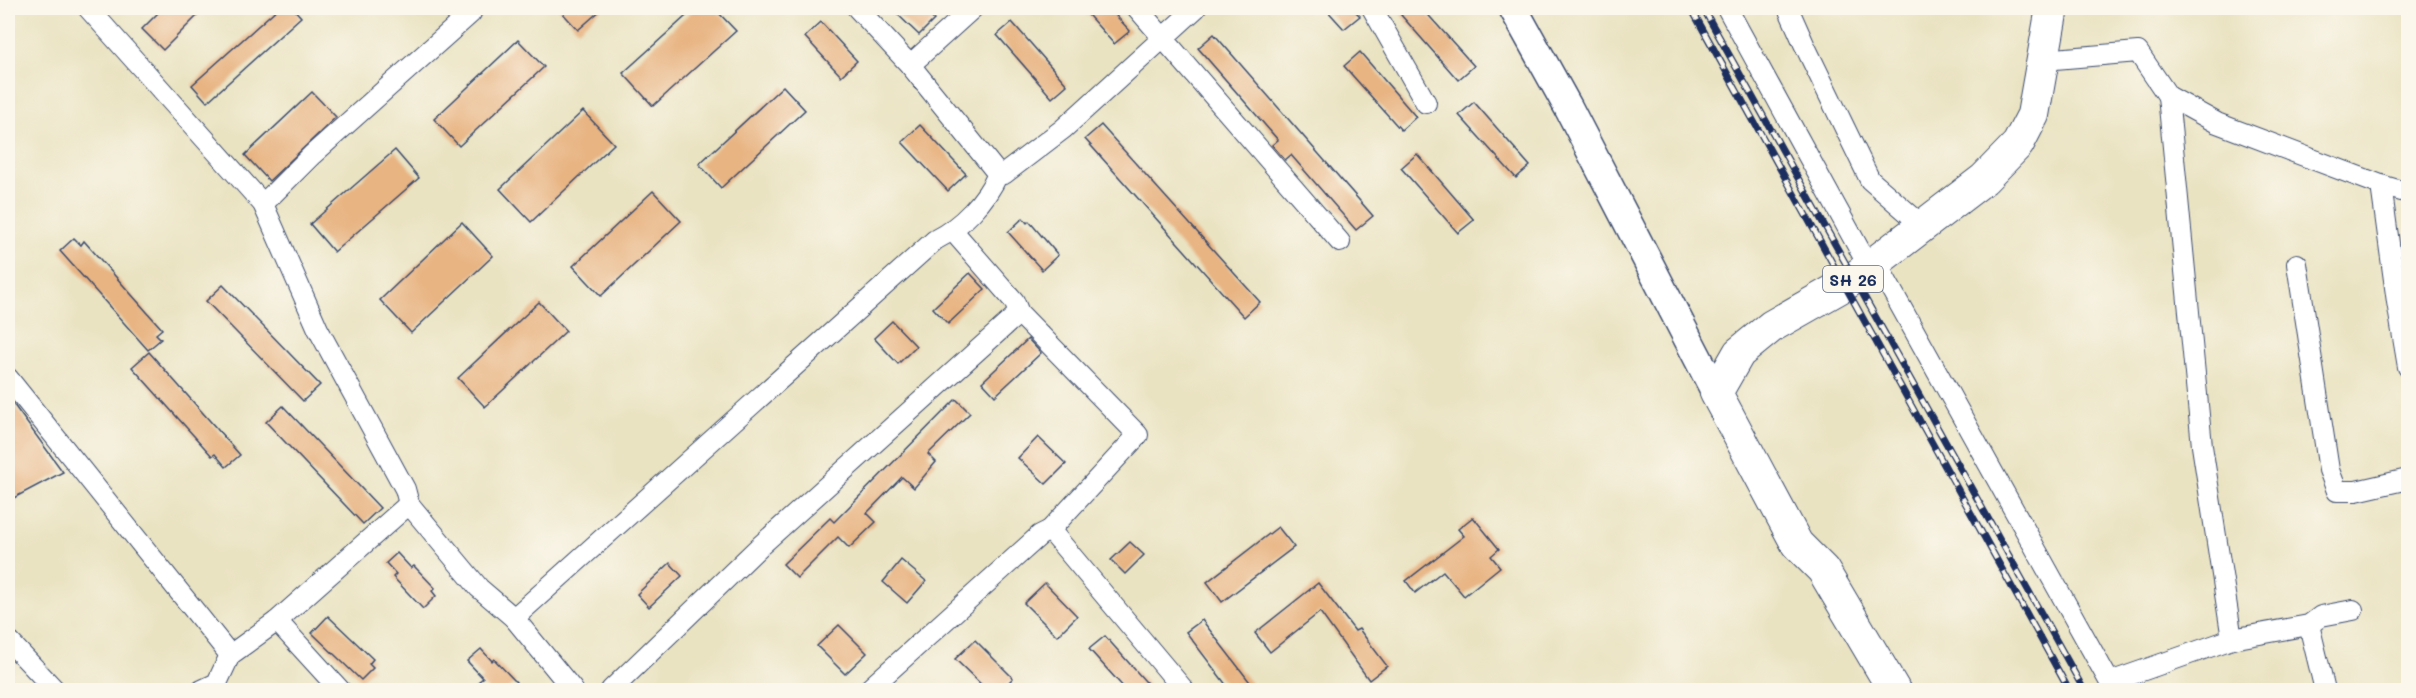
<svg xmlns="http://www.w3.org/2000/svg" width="2416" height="698" viewBox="0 0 2416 698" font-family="Mali,sans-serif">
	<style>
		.building { fill: #e8b482 }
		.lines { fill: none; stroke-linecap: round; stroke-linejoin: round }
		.street-casing { stroke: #3a4a6d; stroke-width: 22 }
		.secondary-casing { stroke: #3a4a6d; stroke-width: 31 }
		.primary-casing { stroke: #3a4a6d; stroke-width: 34 }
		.street { stroke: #fff; stroke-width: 20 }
		.secondary { stroke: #fff; stroke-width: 28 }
		.primary { stroke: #fff; stroke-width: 32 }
		.rail-casing { stroke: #1b2f5e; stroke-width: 7 }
		.rail { stroke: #fbf7ec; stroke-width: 4.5; stroke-dasharray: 14; stroke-linecap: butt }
		.labels { text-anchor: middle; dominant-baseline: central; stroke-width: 4.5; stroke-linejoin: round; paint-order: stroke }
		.shield { fill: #fbf7ec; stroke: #5e6b89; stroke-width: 1.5 }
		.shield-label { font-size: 16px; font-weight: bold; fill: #1b2f5e }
	</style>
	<rect width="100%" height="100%" fill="#fbf7ec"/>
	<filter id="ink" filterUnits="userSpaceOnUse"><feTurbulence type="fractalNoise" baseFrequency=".0167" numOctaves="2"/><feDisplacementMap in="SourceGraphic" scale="12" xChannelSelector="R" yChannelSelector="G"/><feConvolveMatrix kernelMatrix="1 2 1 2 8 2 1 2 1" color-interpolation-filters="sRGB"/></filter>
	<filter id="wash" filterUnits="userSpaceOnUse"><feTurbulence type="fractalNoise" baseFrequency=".008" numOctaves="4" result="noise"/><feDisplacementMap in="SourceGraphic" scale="24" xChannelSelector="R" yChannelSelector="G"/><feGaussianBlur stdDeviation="1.35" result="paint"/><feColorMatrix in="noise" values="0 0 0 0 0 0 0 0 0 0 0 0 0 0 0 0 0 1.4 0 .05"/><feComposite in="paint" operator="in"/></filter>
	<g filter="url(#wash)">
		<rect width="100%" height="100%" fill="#eae3c2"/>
		<g id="blocks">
			<g class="building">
				<path d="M163,8H205L163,50L142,29Z"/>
				<path d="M278,8H293L301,17L207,102L192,85Z"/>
				<path d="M558,8H603L578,30Z"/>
				<path d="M695,8H714L736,31L653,106L623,73Z"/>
				<path d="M891,8H921L934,20L919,35Z"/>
				<path d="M1082,8H1109L1130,31L1114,44Z"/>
				<path d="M1325,8H1352L1360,16L1344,29Z"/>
				<path d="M1409,8H1422L1474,66L1458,80L1401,15Z"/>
				<path d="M821,22L857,61L841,76L805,37Z"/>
				<path d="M1012,22L1067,85L1052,98L997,35Z"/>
				<path d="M1214,34L1373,216L1356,230L1291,155L1285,160L1272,145L1278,140L1198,48Z"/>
				<path d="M518,40L544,67L459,146L434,119Z"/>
				<path d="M1360,52L1416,117L1401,130L1344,66Z"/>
				<path d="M783,86L805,110L721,188L699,164Z"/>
				<path d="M312,92L336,117L269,181L245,155Z"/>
				<path d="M1474,102L1530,166L1516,178L1459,115Z"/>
				<path d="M583,111L614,144L531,222L500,189Z"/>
				<path d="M920,125L966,174L948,191L902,142Z"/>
				<path d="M1101,125L1260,302L1244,317L1085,139Z"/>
				<path d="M395,150L419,178L334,252L310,224Z"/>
				<path d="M1417,154L1474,220L1458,233L1401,168Z"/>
				<path d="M653,191L681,221L601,296L573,266Z"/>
				<path d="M1023,218L1027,223L1029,221L1058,255L1042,270L1008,232Z"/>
				<path d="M462,222L493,256L411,333L380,300Z"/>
				<path d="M74,238L81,245L84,241L162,329L156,334L161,339L148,350L60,251Z"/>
				<path d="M970,273L985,289L948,324L933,308Z"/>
				<path d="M223,285L320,385L303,401L206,301Z"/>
				<path d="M539,302L566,331L485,407L458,378Z"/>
				<path d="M892,321L916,346L898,364L874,338Z"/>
				<path d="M1028,339L1041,353L995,396L982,382Z"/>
				<path d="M149,352L240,455L226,467L215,454L212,456L132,367Z"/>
				<path d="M8,397L63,472L8,501Z"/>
				<path d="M956,399L970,413L928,454L936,462L914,488L902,477L867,513L876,522L849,548L838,537L797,578L783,564L830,518L834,522Z"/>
				<path d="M283,406L380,508L363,524L266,422Z"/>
				<path d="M1038,437L1066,464L1046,484L1018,458Z"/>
				<path d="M1473,517L1499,549L1491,556L1500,567L1464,596L1443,571L1415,593L1406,581L1464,536L1458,529Z"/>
				<path d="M1278,527L1294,547L1222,602L1207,582Z"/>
				<path d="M1130,542L1144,555L1125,574L1111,560Z"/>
				<path d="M397,553L411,568L414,566L435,588L432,591L436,596L423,609L393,577L396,574L386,563Z"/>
				<path d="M901,560L926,581L907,603L883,582Z"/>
				<path d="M670,563L682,576L649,607L637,594Z"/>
				<path d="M1045,583L1077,616L1057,636L1024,603Z"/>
				<path d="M1318,583L1355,631L1359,629L1387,666L1369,680L1320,612L1270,652L1255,633Z"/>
				<path d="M328,616L373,659L369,664L373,668L361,680L312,633Z"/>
				<path d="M1202,620L1256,690H1230L1186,632Z"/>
				<path d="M839,625L867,653L845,674L817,646Z"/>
				<path d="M1105,636L1153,690H1126L1089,649Z"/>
				<path d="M975,640L1013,678L1001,690H987L955,659Z"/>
				<path d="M481,649L492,661L494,659L516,682L506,690H488L479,681L483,678L467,661Z"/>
			</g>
		</g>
	</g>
	<g filter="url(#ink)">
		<use href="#blocks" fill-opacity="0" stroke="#3a4a6d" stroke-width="1.5"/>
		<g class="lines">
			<g class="street-casing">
				<g id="street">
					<path d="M88,8L263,204L318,329L405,489L409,504L479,588L514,618L573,690"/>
					<path d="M857,8L910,65L998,174H1004L1063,129L1196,8"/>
					<path d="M1137,8L1340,242"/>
					<path d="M1372,8L1426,103"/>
					<path d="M1727,8L1869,267"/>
					<path d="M1788,8L1804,44L1870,180L1923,226"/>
					<path d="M2043,60L2138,52L2168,96L2217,123L2381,185L2408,193"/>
					<path d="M910,65L973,8"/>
					<path d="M2168,96L2202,446L2232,639"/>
					<path d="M2381,185L2397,302L2408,367"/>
					<path d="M263,204L312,155L471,13"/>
					<path d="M1876,262L2114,690"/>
					<path d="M2297,264L2329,470L2337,491H2356L2408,479"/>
					<path d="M8,378L230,655"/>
					<path d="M1050,530L1184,690"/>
					<path d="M514,618L935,240C961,227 986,201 998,174"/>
					<path d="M277,621L340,690"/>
					<path d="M2309,625L2325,690"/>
					<path d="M8,640L55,690"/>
					<path d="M2110,682L2232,639L2309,625L2321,616L2353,610"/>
					<path d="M202,690L217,683L230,655L277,621L409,504"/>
					<path d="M611,690L759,547L1019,313"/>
					<path d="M868,690L1040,535L1050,530L1138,435L1019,313L1014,301L953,231"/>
				</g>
			</g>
			<g class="secondary-casing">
				<path id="secondary" d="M1513,8L1568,107L1716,393"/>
			</g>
			<g class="primary-casing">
				<path id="primary" d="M1894,690L1823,570L1797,544L1716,393L1739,353L1772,326L1844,285L1869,267L1984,179L2018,144L2033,115L2052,8"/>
			</g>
			<use href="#street" class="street"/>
			<use href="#secondary" class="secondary"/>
			<use href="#primary" class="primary"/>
			<g class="rail-casing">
				<g id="rail">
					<path d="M1691,8L2069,690"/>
					<path d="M1703,8L2084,690"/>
				</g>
			</g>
			<use href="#rail" class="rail"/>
		</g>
	</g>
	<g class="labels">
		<rect class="shield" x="1823" y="266" width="60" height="26" rx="4.5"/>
		<g class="shield-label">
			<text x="1853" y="279">SH 26</text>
		</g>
	</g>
	<rect width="2416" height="698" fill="none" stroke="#fbf7ec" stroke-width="30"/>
</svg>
